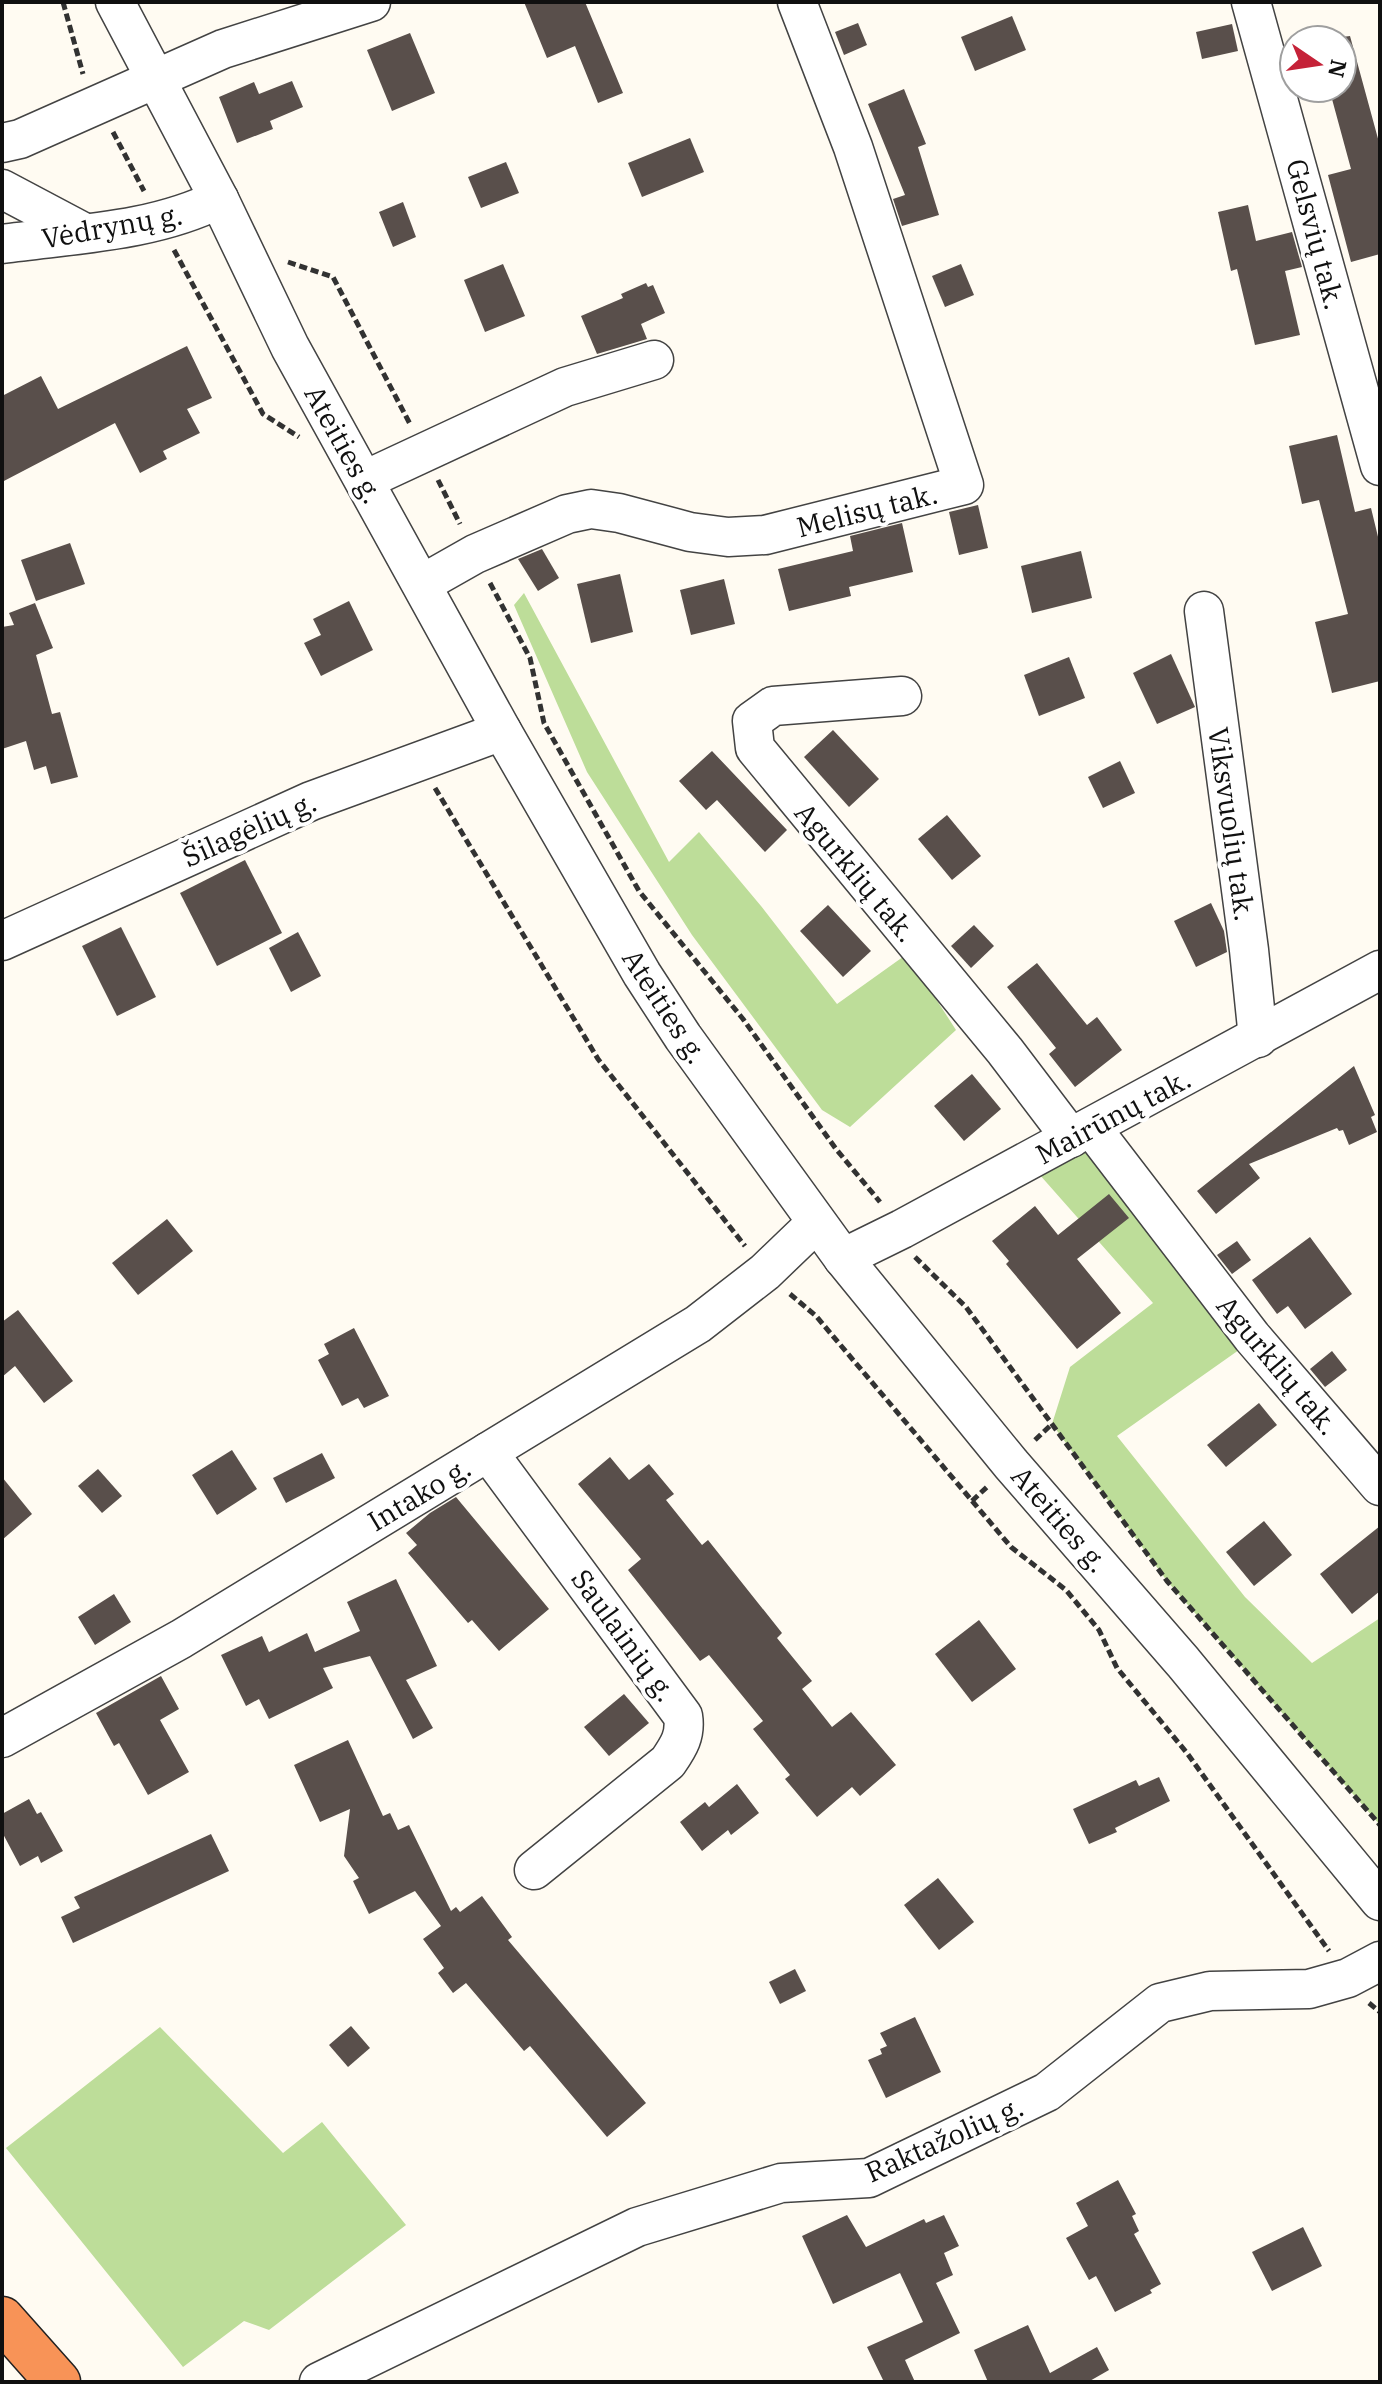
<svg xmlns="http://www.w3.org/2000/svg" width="1382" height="2384" viewBox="0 0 1382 2384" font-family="'IBM Plex Serif',serif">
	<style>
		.forest { fill: #bddd99 }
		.building { fill: #594f4b }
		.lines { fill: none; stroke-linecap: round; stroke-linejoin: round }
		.minor-casing { stroke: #434343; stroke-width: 41 }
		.highway-casing { stroke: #212121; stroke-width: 47 }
		.path { stroke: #323232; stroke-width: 5; stroke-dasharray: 8 4; stroke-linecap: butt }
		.minor { stroke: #fff; stroke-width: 38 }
		.highway { stroke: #f89357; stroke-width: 44 }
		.labels { text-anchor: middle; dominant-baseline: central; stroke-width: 8; stroke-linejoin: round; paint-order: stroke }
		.street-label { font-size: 28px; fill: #101010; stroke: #fff }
	</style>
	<rect width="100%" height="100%" fill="#fffbf2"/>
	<g class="forest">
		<path d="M524,593L669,862L699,832L761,906L837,1004L907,954L956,1030L850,1127L822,1110L692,935L587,772L514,605Z"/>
		<path d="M1096,1145L1246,1345L1117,1436L1245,1597L1312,1663L1380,1618V1825L1167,1581L1052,1424L1070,1367L1153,1303L1039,1174Z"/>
		<path d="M160,2027L283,2153L322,2122L406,2225L269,2330L244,2321L183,2367L6,2148Z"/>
	</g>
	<g class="building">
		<path d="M524,2H585L623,93L598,103L575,46L547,58Z"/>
		<path d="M1012,16L1026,50L975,71L961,37Z"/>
		<path d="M858,23L867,45L844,55L835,32Z"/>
		<path d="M1232,24L1238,51L1202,59L1196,32Z"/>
		<path d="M410,33L435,93L392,111L367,50Z"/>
		<path d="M1350,36L1380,146V254L1351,262L1328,175L1351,169L1329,88H1342V37Z"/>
		<path d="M292,81L303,107L270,121L273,129L237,143L219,97L254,82L259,94Z"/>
		<path d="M904,89L926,144L918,147L939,215L902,226L893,199L905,195L868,104Z"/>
		<path d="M690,138L704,172L642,197L628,163Z"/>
		<path d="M506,162L519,193L481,208L468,177Z"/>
		<path d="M403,202L416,237L393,247L379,212Z"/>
		<path d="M1248,205L1256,241L1292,232L1302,267L1285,271L1300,335L1255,345L1237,269L1231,271L1218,212Z"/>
		<path d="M503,264L525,316L485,332L464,280Z"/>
		<path d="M961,264L974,295L945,307L932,276Z"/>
		<path d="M646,283L648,287L653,285L665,313L641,324L647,339L597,354L581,316L623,298L621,294Z"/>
		<path d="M187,346L212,398L187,409L200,433L163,451L167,459L140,473L115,423L2,482V396L41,376L58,409Z"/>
		<path d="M1337,435L1355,512L1371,508L1380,545V681L1332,693L1315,622L1348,614L1319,500L1302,504L1289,446Z"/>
		<path d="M978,505L988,548L959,555L949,512Z"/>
		<path d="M902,523L913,572L849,587L851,596L789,611L778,569L853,551L850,536Z"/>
		<path d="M70,543L85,584L36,601L21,560Z"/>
		<path d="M542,549L559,578L538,591L518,559Z"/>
		<path d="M1081,551L1092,598L1032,613L1021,566Z"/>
		<path d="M620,574L633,632L591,643L577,584Z"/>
		<path d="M724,579L735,624L691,635L680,590Z"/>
		<path d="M349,601L373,650L321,676L304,643L321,635L313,619Z"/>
		<path d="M35,603L53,648L36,655L52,714L60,712L78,777L51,784L46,766L34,770L26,741L2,749V627L14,625L9,613Z"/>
		<path d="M1171,654L1195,707L1157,724L1133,673Z"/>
		<path d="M1069,657L1085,698L1039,716L1024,675Z"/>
		<path d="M833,730L879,779L849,807L804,757Z"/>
		<path d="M712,751L787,830L765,852L717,800L706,810L679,781Z"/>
		<path d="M1120,761L1135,793L1103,808L1088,777Z"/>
		<path d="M947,815L981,856L952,880L918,839Z"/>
		<path d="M245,860L282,933L217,966L180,893Z"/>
		<path d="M1211,903L1224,931L1227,952L1196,967L1174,921Z"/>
		<path d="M828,905L871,951L843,977L800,931Z"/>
		<path d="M974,925L994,946L971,968L951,946Z"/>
		<path d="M121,927L156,997L117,1016L82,946Z"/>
		<path d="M298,932L321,976L291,992L269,948Z"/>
		<path d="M1037,963L1087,1025L1097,1017L1122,1050L1075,1087L1049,1054L1056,1048L1007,987Z"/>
		<path d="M1354,1066L1375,1115L1371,1117L1377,1132L1349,1145L1343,1130L1339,1131L1337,1128L1249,1164L1260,1178L1216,1214L1197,1191Z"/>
		<path d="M972,1074L1001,1109L964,1141L934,1106Z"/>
		<path d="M1109,1194L1129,1218L1077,1259L1121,1313L1077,1349L1006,1264L1009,1261L992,1241L1035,1206L1058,1235Z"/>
		<path d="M167,1219L193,1251L138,1295L112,1263Z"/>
		<path d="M1310,1237L1352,1294L1305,1329L1288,1306L1277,1314L1252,1280Z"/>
		<path d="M1237,1241L1251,1260L1232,1274L1217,1255Z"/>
		<path d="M18,1310L73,1381L44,1403L15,1366L2,1377V1322Z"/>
		<path d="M354,1328L389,1396L364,1408L358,1398L342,1406L318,1360L329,1354L324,1344Z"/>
		<path d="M1332,1351L1347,1370L1325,1387L1310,1369Z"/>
		<path d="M1259,1403L1277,1425L1226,1467L1207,1445Z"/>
		<path d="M232,1450L257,1489L217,1515L192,1475Z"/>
		<path d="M322,1453L335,1478L286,1503L273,1478Z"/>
		<path d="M610,1457L629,1480L649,1464L674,1494L666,1500L702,1545L708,1540L782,1633L777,1638L812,1681L802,1689L832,1727L851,1712L896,1765L860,1796L852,1787L817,1817L785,1779L790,1775L753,1729L763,1721L709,1655L700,1661L628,1570L641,1559L578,1484Z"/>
		<path d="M98,1469L122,1496L102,1513L78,1486Z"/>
		<path d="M2,1477L32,1514L2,1540Z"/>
		<path d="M456,1497L549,1609L499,1651L472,1620L468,1623L408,1553L417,1545L406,1533L430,1513Z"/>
		<path d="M1264,1521L1292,1555L1254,1586L1226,1552Z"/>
		<path d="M1380,1526V1591L1352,1614L1320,1574Z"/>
		<path d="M396,1579L437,1666L406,1680L433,1728L413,1739L370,1656L323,1668L333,1688L269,1719L259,1699L246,1706L221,1655L262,1636L269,1652L307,1633L315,1652L360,1631L347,1602Z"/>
		<path d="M114,1594L131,1622L95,1645L78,1617Z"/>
		<path d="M979,1620L1016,1669L972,1702L935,1654Z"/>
		<path d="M161,1676L179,1709L160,1720L189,1772L148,1795L119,1743L114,1746L96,1713Z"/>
		<path d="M624,1694L649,1723L609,1756L584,1727Z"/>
		<path d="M348,1740L383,1816L390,1813L398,1830L409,1825L451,1911L456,1907L460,1912L482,1896L512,1937L508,1940L646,2103L607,2137L530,2046L524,2051L466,1983L453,1993L438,1973L444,1968L423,1939L441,1926L415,1891L369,1914L353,1881L359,1878L344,1856L350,1809L320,1822L294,1765Z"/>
		<path d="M1159,1777L1170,1801L1115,1828L1117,1832L1089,1844L1073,1809L1136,1780L1139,1786Z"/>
		<path d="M737,1784L759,1813L731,1835L728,1830L702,1851L680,1822L705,1802L709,1807Z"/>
		<path d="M29,1799L37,1814L41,1812L63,1851L41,1863L38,1856L20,1866L2,1832V1814Z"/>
		<path d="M211,1834L229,1871L73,1943L61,1917L80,1908L74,1897Z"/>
		<path d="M938,1878L974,1922L939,1950L904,1905Z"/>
		<path d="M795,1969L806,1991L780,2004L769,1982Z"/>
		<path d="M915,2017L941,2072L886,2098L868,2060L882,2054L880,2049L887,2046L880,2033Z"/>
		<path d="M351,2026L370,2048L348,2067L329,2045Z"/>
		<path d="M1118,2180L1136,2214L1132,2216L1139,2231L1134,2234L1161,2284L1150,2290L1152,2293L1115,2312L1096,2276L1089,2280L1066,2238L1088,2226L1076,2203Z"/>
		<path d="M847,2215L866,2247L924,2219L926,2223L944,2215L959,2246L944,2253L953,2275L936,2283L960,2333L905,2360L915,2382H884L867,2347L923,2322L900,2273L833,2304L802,2236Z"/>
		<path d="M1303,2227L1322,2266L1272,2291L1252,2252Z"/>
		<path d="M1028,2325L1050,2373L1097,2347L1109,2370L1088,2382H988L974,2350Z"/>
	</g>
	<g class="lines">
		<g class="minor-casing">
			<g id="minor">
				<path d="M115,2L219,199L290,347L502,731L642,974L683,1037L843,1258L1011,1464L1183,1662L1380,1901"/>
				<path d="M1251,2L1380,466"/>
				<path d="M2,143L20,139L223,49L371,2"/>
				<path d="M2,189L85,233"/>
				<path d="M2,244C74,234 153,232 219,199"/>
				<path d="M365,480L565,387L654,360"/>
				<path d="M422,584L475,554L567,514L591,509L619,513L690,532L728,537L765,535L964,485L853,147L797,2"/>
				<path d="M1204,611L1249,950L1258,1038"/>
				<path d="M902,696L773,706L752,721L755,748L1005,1051L1071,1138"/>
				<path d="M2,941L311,801L502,731"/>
				<path d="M1091,1127L1252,1337L1380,1486"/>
				<path d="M843,1258L902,1229L1380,970"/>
				<path d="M488,1452L683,1716C686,1735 679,1746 668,1762L534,1870"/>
				<path d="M2,1738L181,1639L698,1324L765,1272L816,1223"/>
				<path d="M319,2382L637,2227L781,2183L869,2178L1047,2092L1160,2003L1210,1991L1309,1989L1348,1978L1380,1961"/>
			</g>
		</g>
		<g class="highway-casing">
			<path id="highway" d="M2,2319L58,2382"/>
		</g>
		<g class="path">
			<path d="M63,2L83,74"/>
			<path d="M113,132L144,191"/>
			<path d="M174,250L263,414L299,437"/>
			<path d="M288,262L333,277L410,424"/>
			<path d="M438,480L460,524"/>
			<path d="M490,583L530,658L544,723L639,891L743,1019L836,1149L880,1202"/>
			<path d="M435,788L598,1059L745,1246"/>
			<path d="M915,1257L966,1307L1167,1581L1380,1825"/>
			<path d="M790,1294L816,1316L1011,1547L1066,1590L1099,1630L1117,1668L1187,1753L1329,1951"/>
			<path d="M1035,1440L1052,1424"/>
			<path d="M972,1501L988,1486"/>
			<path d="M1369,2003L1380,2012"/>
		</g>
		<use href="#minor" class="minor"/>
		<use href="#highway" class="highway"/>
	</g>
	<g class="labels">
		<g class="street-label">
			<text transform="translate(112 226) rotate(-10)">Vėdrynų g.</text>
			<text transform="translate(1316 234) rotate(75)">Gelsvių tak.</text>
			<text transform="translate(344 444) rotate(61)">Ateities g.</text>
			<text transform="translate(867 510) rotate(-14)">Melisų tak.</text>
			<text transform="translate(1232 824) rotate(82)">Viksvuolių tak.</text>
			<text transform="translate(249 829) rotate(-24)">Šilagėlių g.</text>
			<text transform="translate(856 872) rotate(50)">Agurklių tak.</text>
			<text transform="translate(665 1006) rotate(57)">Ateities g.</text>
			<text transform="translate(1113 1116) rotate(-28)">Mairūnų tak.</text>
			<text transform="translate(1278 1365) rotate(50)">Agurklių tak.</text>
			<text transform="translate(419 1494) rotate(-31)">Intako g.</text>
			<text transform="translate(1060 1519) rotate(49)">Ateities g.</text>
			<text transform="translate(624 1635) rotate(54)">Saulainių g.</text>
			<text transform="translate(944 2139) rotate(-24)">Raktažolių g.</text>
		</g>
	</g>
	<rect width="1382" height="2384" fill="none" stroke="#101010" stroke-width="8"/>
	<g transform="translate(1318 64) rotate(103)"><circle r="38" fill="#ffffff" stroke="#9f9f9f" stroke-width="2"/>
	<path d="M0-6L14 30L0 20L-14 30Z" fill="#c52238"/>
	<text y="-12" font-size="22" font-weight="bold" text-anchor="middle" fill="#101010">N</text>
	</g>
</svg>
